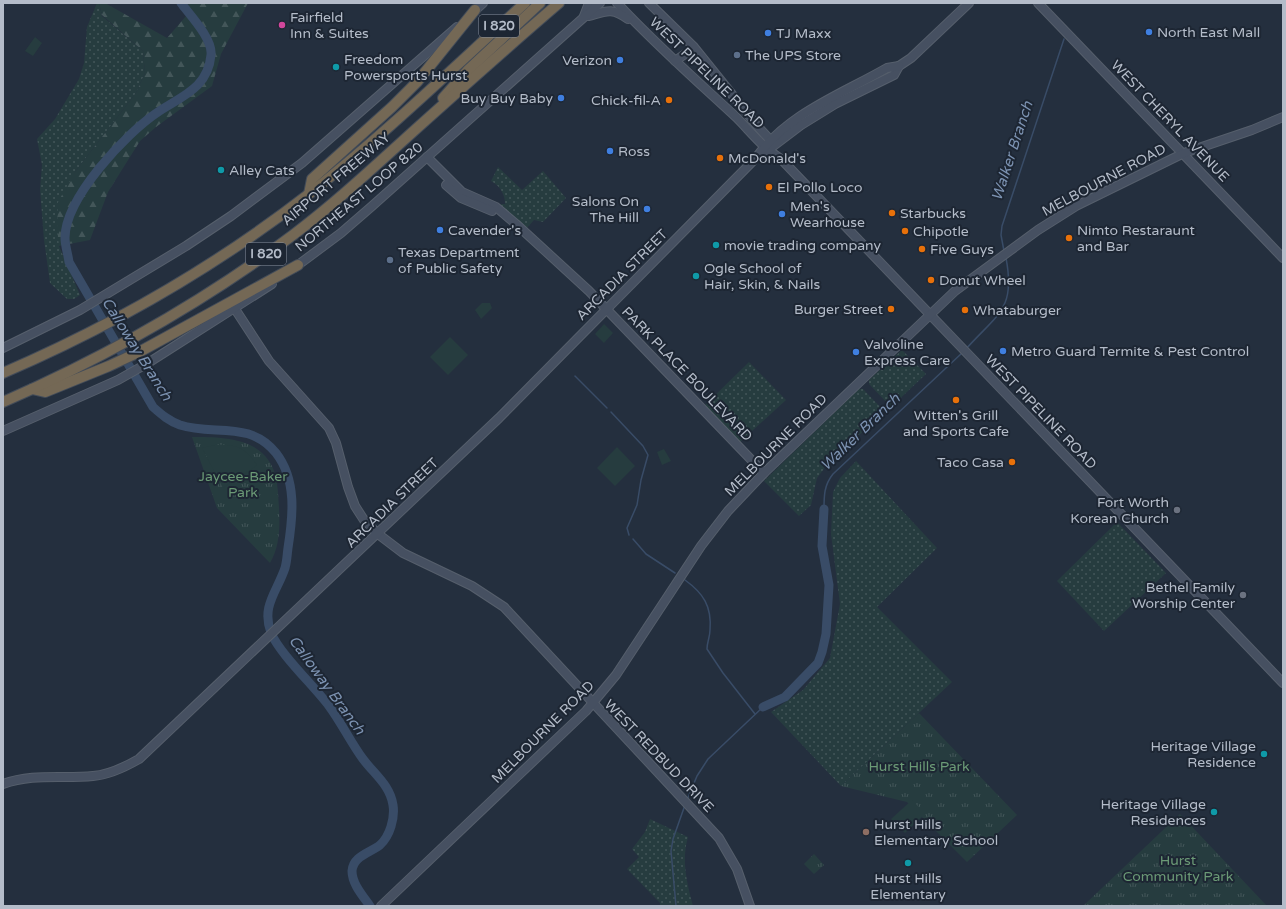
<svg xmlns="http://www.w3.org/2000/svg" width="1286" height="909" viewBox="0 0 1286 909" font-family="'Varela Round',sans-serif">
	<style>
		.grass { fill: url(#grass-dots) }
		.forest { fill: url(#forest-firs) }
		.park { fill: url(#park-tufts) }
		.pitch { fill: #263c3f }
		.lines { fill: none; stroke-linecap: round; stroke-linejoin: round }
		.stream { stroke: #394c67; stroke-width: 1.5 }
		.river { stroke: #394c67; stroke-width: 9 }
		.secondary-casing { stroke: #565f6c; stroke-width: 10 }
		.highway-casing { stroke: #434c59; stroke-width: 12 }
		.secondary { stroke: #465061; stroke-width: 8 }
		.highway { stroke: #746855; stroke-width: 10 }
		.hotel-dot { fill: #d1479c; stroke: #1d2633; stroke-width: 1.5 }
		.shop-dot { fill: #3f7fe0; stroke: #1d2633; stroke-width: 1.5 }
		.service-dot { fill: #5c6f8a; stroke: #1d2633; stroke-width: 1.5 }
		.culture-dot { fill: #0f9aa8; stroke: #1d2633; stroke-width: 1.5 }
		.food-dot { fill: #e8710a; stroke: #1d2633; stroke-width: 1.5 }
		.worship-dot { fill: #6b7280; stroke: #1d2633; stroke-width: 1.5 }
		.education-dot { fill: #8d6e63; stroke: #1d2633; stroke-width: 1.5 }
		.labels { text-anchor: middle; dominant-baseline: central; stroke-width: 4; stroke-linejoin: round; paint-order: stroke }
		.shield { fill: #1d2633; stroke: #878f9c; stroke-width: 1 }
		.shield-label { font-size: 13px; font-weight: bold; fill: #b4bcc9 }
		.poi-label { font-size: 14px; fill: #b4bcc9; stroke: #1d2633; text-anchor: start }
		.street-label { font-size: 14px; fill: #b4bcc9; stroke: #1d2633 }
		.park-label { font-size: 14px; fill: #6b9a76; stroke: #1d2633 }
		.water-label { font-size: 15px; font-style: italic; fill: #7c92b1; stroke: #1d2633 }
	</style>
	<defs>
		<pattern id="grass-dots" width="8" height="8" patternUnits="userSpaceOnUse"><rect width="8" height="8" fill="#263c3f"/><path d="M2 2h.1M6 6h.1" fill="none" stroke="#435659" stroke-width="1.8" stroke-linecap="round"/></pattern>
		<pattern id="forest-firs" width="22" height="20" patternUnits="userSpaceOnUse"><rect width="22" height="20" fill="#263c3f"/><path d="M5 1l3.5 6h-7zM16 11l3.5 6h-7z" fill="#435659"/></pattern>
		<pattern id="park-tufts" width="24" height="20" patternUnits="userSpaceOnUse"><rect width="24" height="20" fill="#263c3f"/><path d="M3 7l-1-3M5 7V3M7 7l1-3M15 17l-1-3M17 17v-4M19 17l1-3" fill="none" stroke="#435659"/></pattern>
	</defs>
	<rect width="100%" height="100%" fill="#242f3e"/>
	<g class="grass">
		<path d="M97,3H99L102,16L143,51L145,73L136,93L75,172L59,246L80,295L74,299H67L50,283L44,240L40,189L42,165L37,139L55,119L79,79L84,63L87,27Z"/>
		<path d="M498,167L522,190L543,171L566,198L543,222L534,220L526,229L501,206V204H505C505,194 500,186 491,181Z"/>
		<path d="M902,350L926,374L891,407L869,384V380Z"/>
		<path d="M749,362L786,400L740,442L705,405Z"/>
		<path d="M859,389H863L885,412L830,461L817,478L811,505L799,516L764,481Z"/>
		<path d="M856,461L937,548L877,607L952,682L841,786L771,712L803,690L830,658L840,604L831,534L833,492L840,478Z"/>
		<path d="M1117,522L1166,573L1104,631L1057,581Z"/>
		<path d="M650,819L688,837C681,860 687,883 693,906H660V903L627,869L639,857L632,849L645,832Z"/>
	</g>
	<path class="forest" d="M99,3H105L167,38L187,15L179,3H248L221,54L212,86L156,127L140,141L108,192L90,240L59,246L57,228L58,202L75,172L136,93L145,73L143,51L102,15Z"/>
	<g class="park">
		<path d="M192,437C221,437 262,437 274,471C278,482 278,495 279,507C280,526 280,546 270,563L217,508Z"/>
		<path d="M919,713L1017,815L967,862L907,802L841,786Z"/>
		<path d="M1180,814L1267,906H1083Z"/>
		<path d="M814,854L824,865L814,874L804,864Z"/>
	</g>
	<g class="pitch">
		<path d="M35,37L42,43L33,56L25,51Z"/>
		<path d="M482,303H490L492,308L481,319L475,310Z"/>
		<path d="M604,324L613,333L604,343L595,334Z"/>
		<path d="M450,337L468,355L448,375L430,357Z"/>
		<path d="M215,445C237,444 245,448 257,465L223,488L202,448Z"/>
		<path d="M617,447L635,466L615,486L597,468Z"/>
		<path d="M664,449L671,461L662,465L657,452Z"/>
		<path d="M912,800L925,814L905,833L891,819Z"/>
	</g>
	<g class="lines">
		<g class="stream">
			<path d="M1004,251L1001,235L1002,226L1064,39"/>
			<path d="M966,349C997,314 1016,310 1006,258"/>
			<path d="M575,376L607,408"/>
			<path d="M611,412L643,446L648,455L641,480L637,505L627,528L629,535"/>
			<path d="M824,509C824,496 824,485 833,474L962,353"/>
			<path d="M633,539L646,554L675,573"/>
			<path d="M685,580C703,593 712,606 710,630C710,637 707,642 707,649L723,673L755,714"/>
			<path d="M687,800L697,776L708,759L763,707"/>
			<path d="M676,906L671,851L673,839L685,805"/>
		</g>
		<g class="river">
			<path d="M181,3C190,15 213,39 211,55C208,88 182,96 158,112C126,133 65,198 65,238C65,246 68,254 69,262L153,407C162,415 169,421 180,425C213,436 250,420 276,453C297,480 293,516 288,548C287,555 287,561 285,568C277,592 261,606 271,633C280,654 314,686 329,706C341,722 351,743 363,759C374,774 390,785 393,805C395,818 390,836 380,845C370,853 353,856 352,871C352,884 363,896 370,906"/>
			<path d="M763,707L785,697L818,663L822,652L826,634L829,585L822,546L824,509"/>
		</g>
		<g class="secondary-casing">
			<g id="secondary">
				<path d="M617,3C655,44 696,80 736,117C751,132 763,148 781,159L1283,683"/>
				<path d="M649,3L693,46L759,128L774,144"/>
				<path d="M1038,3L1283,258"/>
				<path d="M472,13L483,3"/>
				<path d="M584,16L589,3"/>
				<path d="M589,16C606,11 612,7 628,19"/>
				<path d="M675,61L685,54L703,59"/>
				<path d="M764,153L801,125L835,104L894,75L899,66L911,58L969,3"/>
				<path d="M427,157L462,192L496,207L516,224L589,291L764,473"/>
				<path d="M446,185L461,198L492,211"/>
				<path d="M294,268L341,233L371,207L600,3"/>
				<path d="M235,309L269,361L329,428L336,443L348,487L355,506L364,520L378,534L403,553L472,586L504,607L719,838L737,869L750,906"/>
				<path d="M3,348L80,310L186,246L231,216L302,163L457,27"/>
				<path d="M3,431L118,380L148,363L272,284"/>
				<path d="M3,784C33,773 62,779 93,776C109,775 125,767 139,759L499,418L755,159C788,113 840,95 887,68L899,66"/>
				<path d="M381,906L586,711L616,675L701,546L728,511L764,473L955,291L1038,230L1076,206L1184,153L1252,130L1283,117"/>
			</g>
		</g>
		<g class="highway-casing">
			<g id="highway">
				<path d="M443,98L467,71L540,3"/>
				<path d="M309,194L312,179L392,107L417,82L475,10"/>
				<path d="M3,373C112,326 215,267 309,194C384,135 454,67 525,3"/>
				<path d="M32,389L45,392L109,366L141,351L298,265"/>
				<path d="M3,402C106,357 203,302 293,235C337,202 376,165 416,129C464,86 511,44 559,3"/>
			</g>
		</g>
		<use href="#secondary" class="secondary"/>
		<use href="#highway" class="highway"/>
	</g>
	<circle class="hotel-dot" cx="282" cy="25" r="4"/>
	<g class="shop-dot">
		<circle cx="1149" cy="32" r="4"/>
		<circle cx="768" cy="33" r="4"/>
		<circle cx="620" cy="60" r="4"/>
		<circle cx="561" cy="98" r="4"/>
		<circle cx="610" cy="151" r="4"/>
		<circle cx="647" cy="209" r="4"/>
		<circle cx="782" cy="214" r="4"/>
		<circle cx="440" cy="230" r="4"/>
		<circle cx="1003" cy="351" r="4"/>
		<circle cx="856" cy="352" r="4"/>
	</g>
	<g class="service-dot">
		<circle cx="737" cy="55" r="4"/>
		<circle cx="390" cy="260" r="4"/>
	</g>
	<g class="culture-dot">
		<circle cx="336" cy="67" r="4"/>
		<circle cx="221" cy="170" r="4"/>
		<circle cx="716" cy="245" r="4"/>
		<circle cx="696" cy="276" r="4"/>
		<circle cx="1264" cy="754" r="4"/>
		<circle cx="1214" cy="812" r="4"/>
		<circle cx="908" cy="863" r="4"/>
	</g>
	<g class="food-dot">
		<circle cx="669" cy="100" r="4"/>
		<circle cx="720" cy="158" r="4"/>
		<circle cx="769" cy="187" r="4"/>
		<circle cx="892" cy="213" r="4"/>
		<circle cx="905" cy="231" r="4"/>
		<circle cx="1069" cy="238" r="4"/>
		<circle cx="922" cy="249" r="4"/>
		<circle cx="931" cy="280" r="4"/>
		<circle cx="891" cy="309" r="4"/>
		<circle cx="965" cy="310" r="4"/>
		<circle cx="956" cy="400" r="4"/>
		<circle cx="1012" cy="462" r="4"/>
	</g>
	<g class="worship-dot">
		<circle cx="1177" cy="510" r="4"/>
		<circle cx="1243" cy="595" r="4"/>
	</g>
	<circle class="education-dot" cx="866" cy="832" r="4"/>
	<g class="labels">
		<g class="shield">
			<rect x="479" y="15" width="40" height="22" rx="3"/>
			<rect x="246" y="243" width="40" height="22" rx="3"/>
		</g>
		<g class="shield-label">
			<text x="499" y="26">I 820</text>
			<text x="266" y="254">I 820</text>
		</g>
		<g class="poi-label">
			<text x="290" y="17">Fairfield<tspan x="290" dy="16">Inn &amp; Suites</tspan></text>
			<text x="1157" y="32">North East Mall</text>
			<text x="776" y="33">TJ Maxx</text>
			<text x="745" y="55">The UPS Store</text>
			<text x="344" y="59">Freedom<tspan x="344" dy="16">Powersports Hurst</tspan></text>
			<text x="612" y="60" text-anchor="end">Verizon</text>
			<text x="553" y="98" text-anchor="end">Buy Buy Baby</text>
			<text x="661" y="100" text-anchor="end">Chick-fil-A</text>
			<text x="618" y="151">Ross</text>
			<text x="728" y="158">McDonald's</text>
			<text x="229" y="170">Alley Cats</text>
			<text x="777" y="187">El Pollo Loco</text>
			<text x="639" y="201" text-anchor="end">Salons On<tspan x="639" dy="16">The Hill</tspan></text>
			<text x="790" y="206">Men's<tspan x="790" dy="16">Wearhouse</tspan></text>
			<text x="900" y="213">Starbucks</text>
			<text x="448" y="230">Cavender's</text>
			<text x="1077" y="230">Nimto Restaraunt<tspan x="1077" dy="16">and Bar</tspan></text>
			<text x="913" y="231">Chipotle</text>
			<text x="724" y="245">movie trading company</text>
			<text x="930" y="249">Five Guys</text>
			<text x="398" y="252">Texas Department<tspan x="398" dy="16">of Public Safety</tspan></text>
			<text x="704" y="268">Ogle School of<tspan x="704" dy="16">Hair, Skin, &amp; Nails</tspan></text>
			<text x="939" y="280">Donut Wheel</text>
			<text x="883" y="309" text-anchor="end">Burger Street</text>
			<text x="973" y="310">Whataburger</text>
			<text x="864" y="344">Valvoline<tspan x="864" dy="16">Express Care</tspan></text>
			<text x="1011" y="351">Metro Guard Termite &amp; Pest Control</text>
			<text x="956" y="415" text-anchor="middle">Witten's Grill<tspan x="956" dy="16">and Sports Cafe</tspan></text>
			<text x="1004" y="462" text-anchor="end">Taco Casa</text>
			<text x="1169" y="502" text-anchor="end">Fort Worth<tspan x="1169" dy="16">Korean Church</tspan></text>
			<text x="1235" y="587" text-anchor="end">Bethel Family<tspan x="1235" dy="16">Worship Center</tspan></text>
			<text x="1256" y="746" text-anchor="end">Heritage Village<tspan x="1256" dy="16">Residence</tspan></text>
			<text x="1206" y="804" text-anchor="end">Heritage Village<tspan x="1206" dy="16">Residences</tspan></text>
			<text x="874" y="824">Hurst Hills<tspan x="874" dy="16">Elementary School</tspan></text>
			<text x="908" y="878" text-anchor="middle">Hurst Hills<tspan x="908" dy="16">Elementary</tspan></text>
		</g>
		<g class="street-label">
			<text transform="translate(707 73) rotate(44)">WEST PIPELINE ROAD</text>
			<text transform="translate(1170 121) rotate(46)">WEST CHERYL AVENUE</text>
			<text transform="translate(336 179) rotate(-40)">AIRPORT FREEWAY</text>
			<text transform="translate(1104 180) rotate(-28)">MELBOURNE ROAD</text>
			<text transform="translate(359 197) rotate(-40)">NORTHEAST LOOP 820</text>
			<text transform="translate(622 275) rotate(-45)">ARCADIA STREET</text>
			<text transform="translate(687 374) rotate(46)">PARK PLACE BOULEVARD</text>
			<text transform="translate(1041 412) rotate(46)">WEST PIPELINE ROAD</text>
			<text transform="translate(776 445) rotate(-45)">MELBOURNE ROAD</text>
			<text transform="translate(392 503) rotate(-44)">ARCADIA STREET</text>
			<text transform="translate(543 732) rotate(-45)">MELBOURNE ROAD</text>
			<text transform="translate(659 756) rotate(46)">WEST REDBUD DRIVE</text>
		</g>
		<g class="park-label">
			<text x="243" y="476">Jaycee-Baker<tspan x="243" dy="16">Park</tspan></text>
			<text x="919" y="766">Hurst Hills Park</text>
			<text x="1178" y="860">Hurst<tspan x="1178" dy="16">Community Park</tspan></text>
		</g>
		<g class="water-label">
			<text transform="translate(1012 151) rotate(-72)">Walker Branch</text>
			<text transform="translate(137 349) rotate(58)">Calloway Branch</text>
			<text transform="translate(860 432) rotate(-44)">Walker Branch</text>
			<text transform="translate(327 685) rotate(54)">Calloway Branch</text>
		</g>
	</g>
	<rect width="1286" height="909" fill="none" stroke="#b4bcc9" stroke-width="8"/>
</svg>
